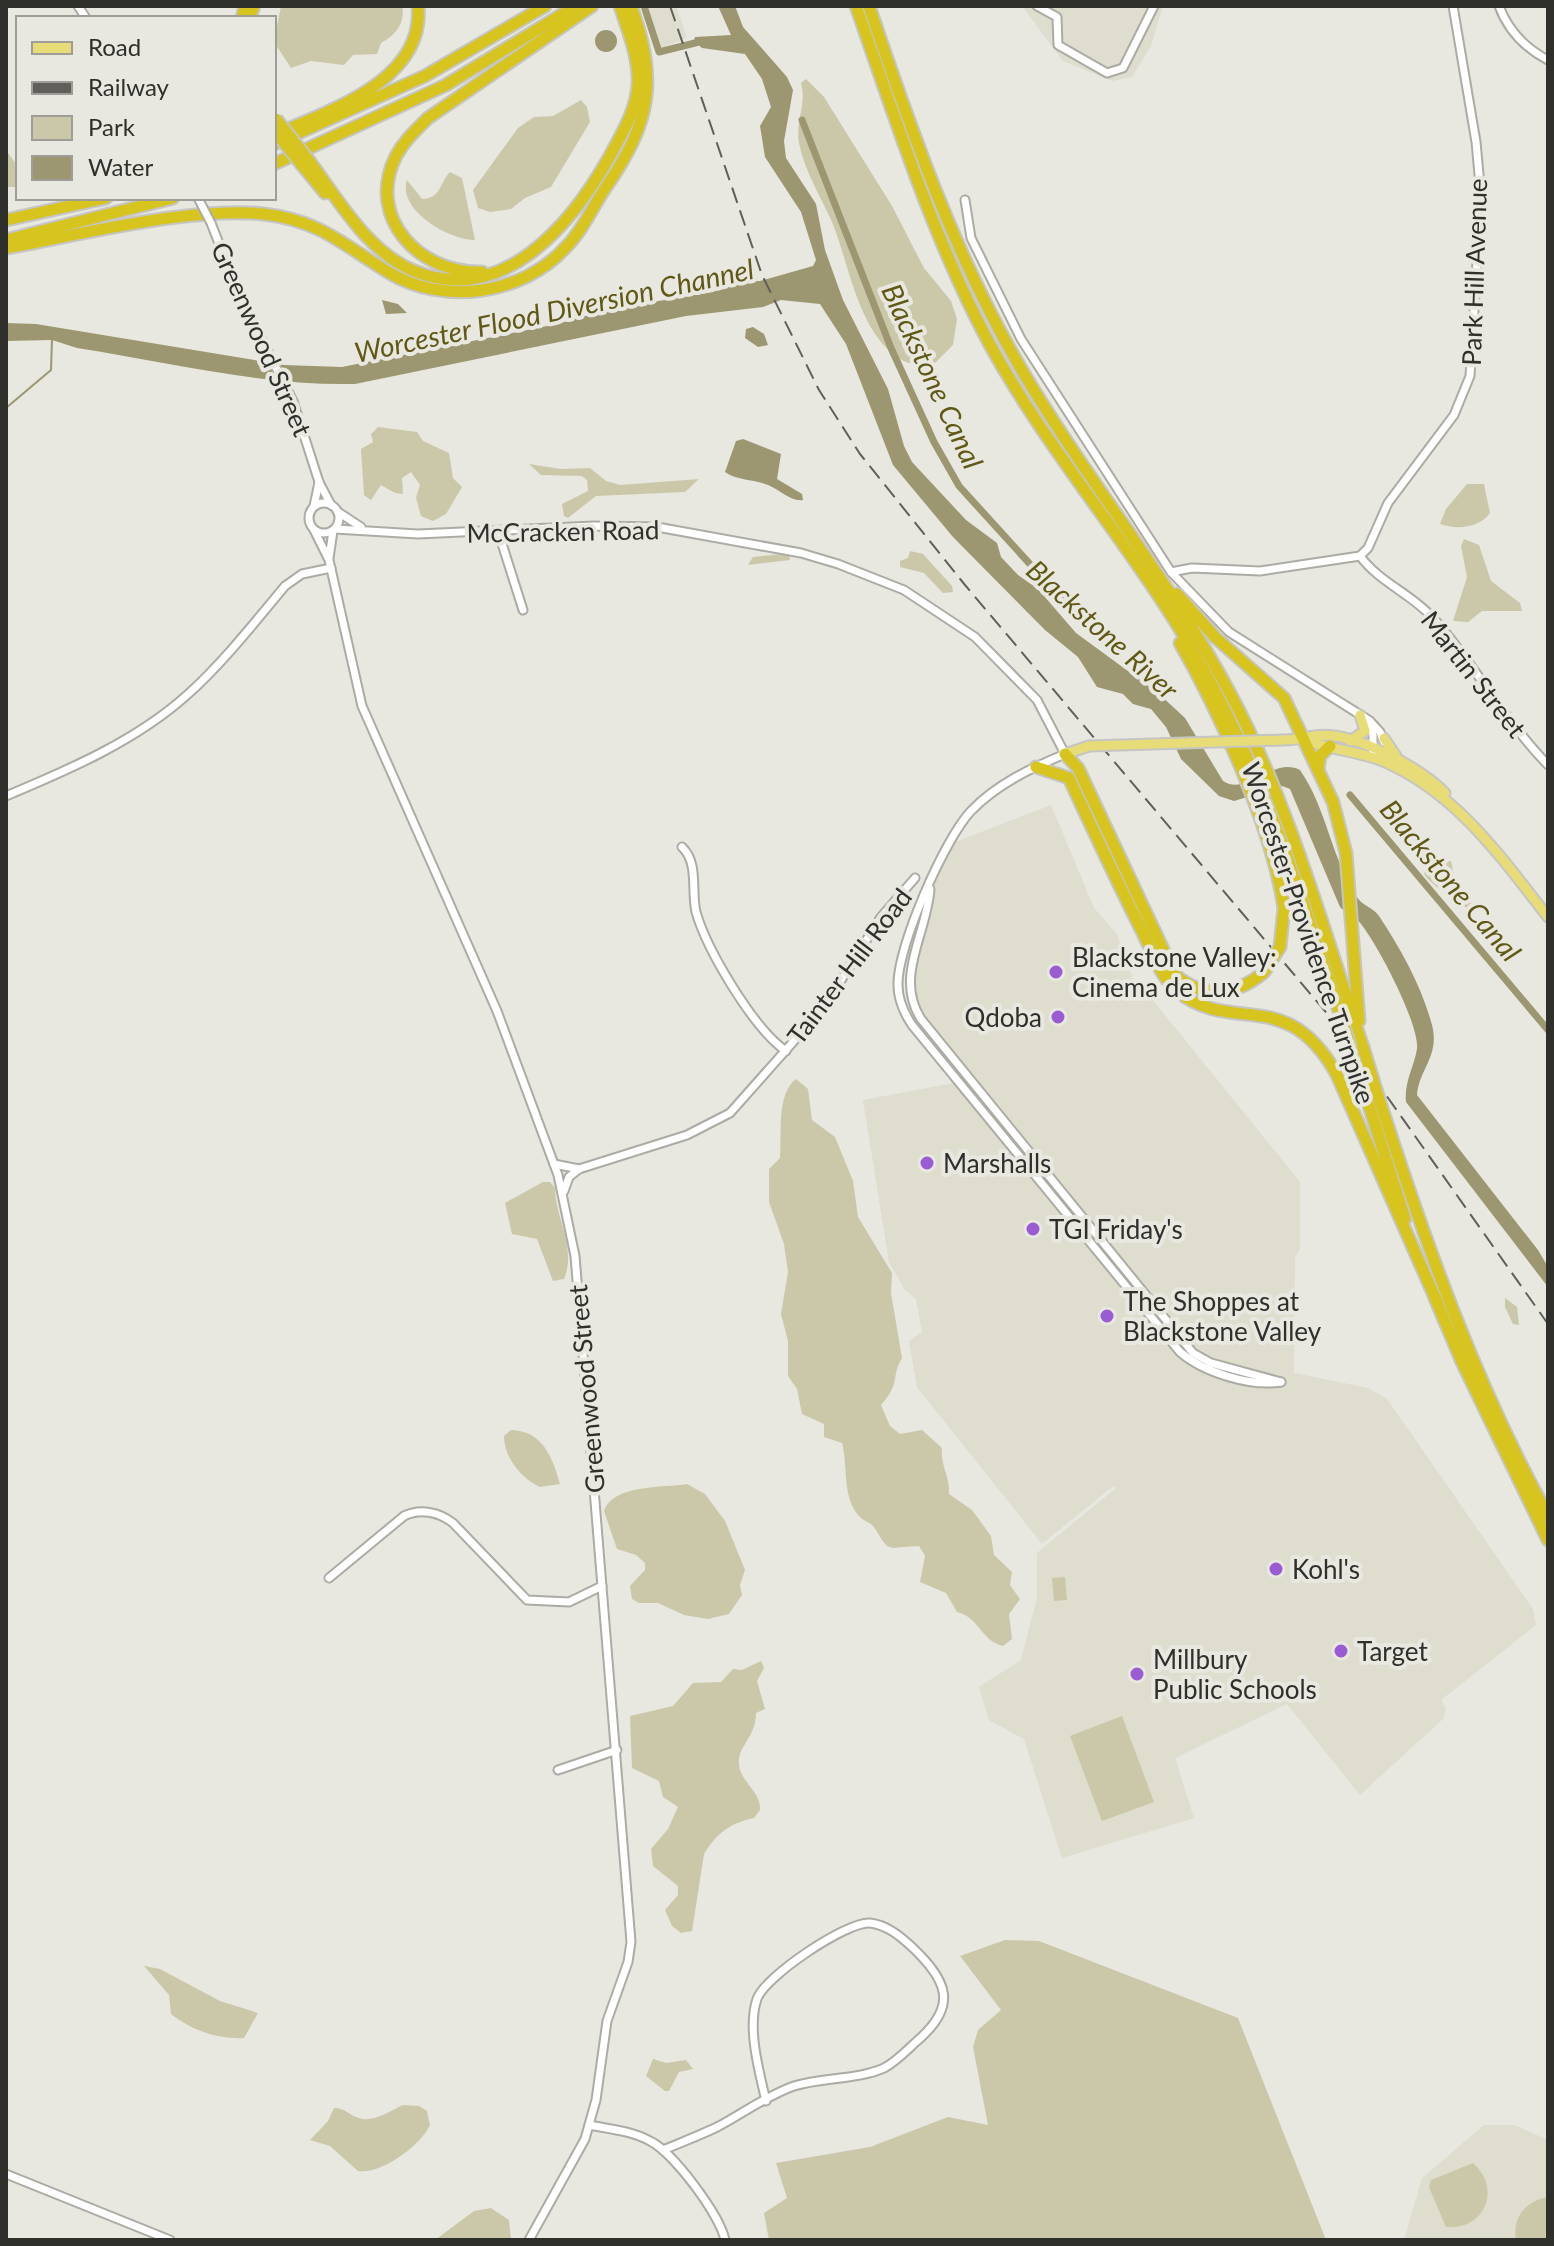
<svg xmlns="http://www.w3.org/2000/svg" width="1554" height="2246" viewBox="0 0 1554 2246" font-family="Lato,sans-serif">
	<style>
		.built { fill: #deddce }
		.green { fill: #cbc8aa }
		.water { fill: #9c9770 }
		.lines { fill: none; stroke-linecap: round; stroke-linejoin: round }
		.stream { stroke: #9c9770; stroke-width: 2 }
		.canal { stroke: #9c9770; stroke-width: 7 }
		.minor-casing { stroke: #acaba4; stroke-width: 11 }
		.major-casing { stroke: #c5c5c4; stroke-width: 13 }
		.highway-casing { stroke: #c5c5c4; stroke-width: 15 }
		.minor { stroke: #fff; stroke-width: 7 }
		.major { stroke: #e7dc78; stroke-width: 9 }
		.highway { stroke: #d7c41e; stroke-width: 11 }
		.rail { stroke: #605f5b; stroke-width: 2; stroke-dasharray: 16 8; stroke-linecap: butt }
		.minor-bridge-casing { stroke: #acaba4; stroke-width: 11; stroke-linecap: butt }
		.major-bridge-casing { stroke: #c5c5c4; stroke-width: 13; stroke-linecap: butt }
		.highway-bridge-casing { stroke: #c5c5c4; stroke-width: 15; stroke-linecap: butt }
		.minor-bridge { stroke: #fff; stroke-width: 7 }
		.major-bridge { stroke: #e7dc78; stroke-width: 9 }
		.highway-bridge { stroke: #d7c41e; stroke-width: 11 }
		.poi-dot { fill: #995cd3; stroke: #e8e7e0; stroke-width: 3 }
		.labels { text-anchor: middle; dominant-baseline: central; stroke-width: 8; stroke-linejoin: round; paint-order: stroke }
		.street-label { font-size: 26px; fill: #2f2f2c; stroke: #e8e7e0 }
		.poi-label { font-size: 26px; fill: #2f2f2c; stroke: #e8e7e0; text-anchor: start }
		.water-label { font-size: 28px; font-style: italic; fill: #605815; stroke: #e8e7e0 }
	</style>
	<rect width="100%" height="100%" fill="#e8e7e0"/>
	<g class="built">
		<path d="M647,6H676L687,38L661,48Z"/>
		<path d="M1022,6H1163L1151,46L1132,77L1112,81L1063,61Z"/>
		<path d="M1051,805L1094,908L1117,934L1134,982L1139,983L1300,1182V1248L1295,1258L1294,1373L1368,1388L1387,1399L1533,1609L1536,1625L1441,1700L1446,1708L1443,1719L1360,1795L1287,1704L1175,1758L1194,1818L1062,1858L1024,1739L989,1720L979,1687L1021,1660L1037,1598V1553L1116,1488L1113,1486L1042,1544L917,1387L909,1341L922,1332L916,1299L905,1290L889,1262L863,1100L970,1080L921,1019L911,994L930,887L945,846Z"/>
		<path d="M1484,2125H1514L1548,2140V2240H1404L1422,2178Z"/>
	</g>
	<g class="green">
		<path d="M281,6H402C406,22 395,36 381,43L377,54L353,55L344,65L311,61L291,68L274,42Z"/>
		<path d="M806,79L824,97L892,206L924,268L951,301L957,319L953,345L927,371C919,363 909,365 900,359C858,333 849,263 832,222C821,197 804,170 799,143C795,121 807,105 801,83Z"/>
		<path d="M581,100L587,107L590,122L551,187L525,198L511,209L490,212L478,208L473,190L518,128L534,117L553,116Z"/>
		<path d="M6,150L18,167V187H6Z"/>
		<path d="M450,172L462,178L475,240C449,240 397,210 407,180L422,199C442,198 439,183 450,172Z"/>
		<path d="M378,427L417,432L423,441L449,453L453,478L462,487L446,514L433,521L421,516L416,498L420,485L411,472L402,478L403,494L395,493L381,485L371,500L364,495L361,449L373,442L371,434Z"/>
		<path d="M529,464L561,469L590,468L606,481L620,485L699,479L685,492L596,496L568,518L564,516L562,504L588,491L587,480L582,476L541,475Z"/>
		<path d="M1467,484H1484L1490,513C1479,528 1457,530 1440,524L1446,509Z"/>
		<path d="M1464,539L1479,545L1491,581L1520,603L1522,611H1482L1468,622L1453,621L1467,577L1461,546Z"/>
		<path d="M910,551L923,554L952,586L953,592L943,593L924,573L900,567V561L908,558Z"/>
		<path d="M781,554L789,556L790,560L748,565L753,557Z"/>
		<path d="M1451,861L1455,880L1476,911C1467,912 1429,883 1424,874L1428,865Z"/>
		<path d="M796,1079L808,1089L812,1120L835,1137L853,1181L858,1217L892,1273L891,1293L902,1358C890,1378 902,1381 881,1405L890,1426L900,1434L922,1430L942,1448C940,1465 950,1476 949,1494L972,1510L991,1536L994,1555L1012,1572L1010,1585L1020,1599L1009,1614L1012,1639L1003,1646C981,1641 979,1617 957,1612L946,1593L920,1582L925,1556L919,1546C886,1547 891,1555 874,1527C870,1522 863,1521 859,1516C842,1498 848,1465 842,1443L824,1437V1424L802,1414L797,1389L788,1376V1341L781,1314L788,1272L784,1244L769,1202V1169L780,1158C782,1135 776,1094 796,1079Z"/>
		<path d="M543,1182H550L555,1188C555,1218 577,1247 564,1279L553,1281L537,1239L512,1234L505,1203Z"/>
		<path d="M1505,1298L1517,1307L1519,1325L1513,1324L1505,1307Z"/>
		<path d="M511,1430C543,1431 552,1457 560,1484L540,1487C522,1479 504,1458 504,1436Z"/>
		<path d="M687,1484L705,1494L725,1521L745,1570L740,1585L742,1595L729,1614L708,1619L684,1615L658,1603H639L632,1599L630,1586L645,1570V1563L636,1555L617,1549L604,1511C613,1484 663,1488 687,1484Z"/>
		<path d="M1065,1577L1067,1600L1054,1601L1052,1578Z"/>
		<path d="M761,1661L764,1668L757,1681L765,1709L756,1713C756,1738 737,1746 739,1765C741,1783 761,1791 760,1810L754,1818C730,1823 717,1833 704,1854L692,1931L681,1933L672,1926L665,1910L678,1895V1886L653,1866L651,1849L668,1829L678,1807L663,1797L659,1781L632,1768L630,1716L673,1706L693,1683L721,1682L733,1669L742,1670Z"/>
		<path d="M1122,1716L1154,1802L1102,1821L1070,1736Z"/>
		<path d="M1005,1940L1039,1941L1238,2018L1326,2240H769L764,2213L787,2198L776,2163L870,2147L948,2117L988,2125L973,2047L978,2030L1001,2010L960,1956Z"/>
		<path d="M144,1966L160,1969L220,2001L258,2013L244,2038C219,2040 191,2030 171,2014L169,1995Z"/>
		<path d="M653,2059L666,2063L686,2060L693,2069L679,2072L669,2091H665L646,2076Z"/>
		<path d="M403,2105L419,2106L427,2111L430,2125C421,2145 381,2175 358,2171L330,2146L310,2140L328,2121L334,2108C345,2108 349,2115 359,2118C373,2123 390,2111 403,2105Z"/>
		<path d="M1473,2163C1502,2189 1485,2230 1446,2227L1429,2187L1431,2180Z"/>
		<path d="M1548,2197V2240H1516C1512,2217 1526,2201 1548,2197Z"/>
		<path d="M491,2208L509,2220L511,2240H435L474,2211Z"/>
	</g>
	<g class="water">
		<path d="M718,6H735L743,27L787,77L793,90L784,141L786,158L816,204L825,250L843,300L888,389L904,446L912,462L966,520L997,543L1001,557L1018,575L1038,589L1076,633L1158,693L1185,718L1223,781C1248,797 1273,756 1300,770C1327,809 1331,858 1357,897C1362,906 1373,907 1379,916C1402,951 1421,985 1432,1025C1440,1056 1419,1069 1417,1095L1538,1250L1548,1267V1287L1406,1102C1404,1082 1414,1067 1417,1049C1420,1024 1373,934 1355,917C1350,912 1345,912 1340,907L1290,789L1282,786L1234,801L1219,796L1181,759L1166,727L1151,709L1133,704L1123,694L1097,687L1078,657L1045,630L953,537L893,465L846,344L820,304L781,300L763,307L686,316L355,384C263,386 168,362 77,348L52,340L6,341V323L36,324L284,365L342,367L557,324L610,309L713,292L737,282L760,281L813,266L816,260L801,212L765,157L760,126L771,107L762,79L745,54L702,48L694,41L695,37L731,35Z"/>
		<circle cx="606" cy="41" r="11"/>
		<path d="M382,300L398,304L407,313L386,314Z"/>
		<path d="M753,327L764,334L768,345L758,347L745,338L746,329Z"/>
		<path d="M743,439L781,454L777,479L802,494L803,500C791,502 780,490 768,485C754,479 738,481 725,472L736,441Z"/>
	</g>
	<g class="lines">
		<path class="stream" d="M6,408L51,370L52,339"/>
		<g class="canal">
			<path d="M644,6L659,52L703,41"/>
			<path d="M802,120L891,348L934,442L959,486L1079,618"/>
			<path d="M1350,795L1548,1030"/>
		</g>
		<g class="minor-casing">
			<g id="minor">
				<path d="M78,6L86,18"/>
				<path d="M1037,6L1057,17L1058,45L1107,73L1123,68L1154,6"/>
				<path d="M1499,6C1508,30 1525,48 1548,60"/>
				<path d="M965,200L971,238L1021,339L1171,572L1229,632L1370,721L1380,732L1384,742"/>
				<path d="M211,223L239,295L293,401L319,482L331,505"/>
				<circle cx="324" cy="518" r="15"/>
				<path d="M314,506L319,482"/>
				<path d="M338,512L361,527"/>
				<path d="M335,529L418,534L594,526L657,527L801,553L838,564L904,590L975,637L1037,700L1065,754C1031,768 997,784 971,811C945,838 897,947 898,985C898,1000 904,1013 912,1025L1180,1352C1203,1372 1250,1387 1281,1382"/>
				<path d="M314,530L329,560L362,706L497,1011L558,1175L575,1256L631,1942L628,1962L607,2021L596,2100L585,2139L529,2240"/>
				<path d="M498,531L523,610"/>
				<path d="M1360,556C1380,583 1412,594 1434,619C1475,665 1505,721 1548,765"/>
				<path d="M329,558L333,531"/>
				<path d="M1171,572L1192,568L1260,571L1360,556L1368,548L1388,503L1454,415L1470,376L1481,196L1476,142L1453,6"/>
				<path d="M1364,720L1373,733V752"/>
				<path d="M6,796C68,770 136,741 187,695C221,665 255,622 285,586L302,574L331,568"/>
				<path d="M682,847C699,863 691,891 696,912C707,950 753,1028 786,1051"/>
				<path d="M930,889C927,934 894,977 921,1019L1193,1353L1211,1363L1281,1382"/>
				<path d="M554,1164L579,1169"/>
				<path d="M564,1191L569,1177L579,1169L687,1135L730,1113L824,1007L881,917L915,878"/>
				<path d="M329,1578L404,1516C420,1508 439,1512 453,1523L527,1600L569,1602L602,1586"/>
				<path d="M558,1770L617,1750"/>
				<path d="M589,2125C610,2129 632,2131 650,2141C673,2152 720,2215 725,2240"/>
				<path d="M663,2150C682,2142 701,2135 719,2126C743,2113 768,2095 794,2086C823,2077 857,2080 884,2068C896,2062 907,2050 917,2041C958,2006 948,1981 912,1947C900,1936 887,1925 870,1923C847,1921 764,1977 757,1999C747,2028 759,2071 766,2101"/>
				<path d="M6,2174L170,2240"/>
			</g>
		</g>
		<g class="major-casing">
			<g id="major">
				<path d="M1384,738L1396,756"/>
				<path d="M1283,740C1295,740 1304,738 1314,736C1353,730 1419,767 1445,793"/>
				<path d="M1305,740C1330,750 1358,751 1383,761C1457,793 1500,856 1548,917"/>
				<path d="M1350,741L1365,731L1360,715"/>
				<path d="M1065,754L1089,746"/>
			</g>
		</g>
		<g class="highway-casing">
			<g id="highway">
				<path d="M856,6C896,120 932,236 989,343C1049,453 1134,548 1196,656C1261,769 1300,891 1340,1014"/>
				<path d="M869,6C911,130 954,254 1020,367C1086,480 1171,581 1232,697C1290,807 1323,929 1363,1047"/>
				<path d="M242,18L245,6"/>
				<path d="M250,18L254,6"/>
				<path d="M279,133C334,109 425,79 418,6"/>
				<path d="M274,144L425,76L545,6"/>
				<path d="M310,162C339,201 368,252 414,271C503,307 571,225 610,156C622,133 637,110 638,83C639,57 628,31 620,6"/>
				<path d="M274,164L446,85L576,6"/>
				<path d="M302,165L325,193"/>
				<path d="M6,220L106,198"/>
				<path d="M6,240L173,198"/>
				<path d="M6,248C78,235 193,206 264,214C321,221 342,244 388,272C443,306 523,295 566,247C583,230 593,206 606,187C651,122 658,80 631,6"/>
				<path d="M482,272C420,274 365,218 396,156C404,141 416,130 428,118L592,6"/>
				<path d="M1177,594L1215,637L1284,698L1333,802L1346,853L1359,1021"/>
				<path d="M1180,643C1221,715 1272,828 1284,908"/>
				<path d="M1065,754L1078,768L1175,975C1203,999 1236,996 1264,972"/>
				<path d="M1036,767L1069,778C1093,830 1117,882 1143,933C1152,952 1161,977 1177,991C1233,1036 1287,984 1337,1075L1437,1302"/>
				<path d="M1318,769L1320,756L1330,746"/>
				<path d="M1358,1071L1405,1219"/>
				<path d="M1378,1096C1424,1239 1475,1384 1548,1516"/>
				<path d="M1435,1298L1462,1362L1548,1540"/>
			</g>
		</g>
		<use href="#minor" class="minor"/>
		<use href="#major" class="major"/>
		<use href="#highway" class="highway"/>
		<path class="rail" d="M670,6L762,275L819,390L860,454L965,585L1335,1023L1548,1324"/>
		<g class="minor-bridge-casing">
			<path id="minor-bridge" d="M198,198L211,223"/>
		</g>
		<g class="major-bridge-casing">
			<path id="major-bridge" d="M1089,746L1283,740"/>
		</g>
		<g class="highway-bridge-casing">
			<g id="highway-bridge">
				<path d="M276,119L310,162"/>
				<path d="M274,130L302,165"/>
				<path d="M1264,972L1280,947L1284,908"/>
				<path d="M1340,1014L1358,1071"/>
				<path d="M1363,1047L1378,1096"/>
			</g>
		</g>
		<use href="#minor-bridge" class="minor-bridge"/>
		<use href="#major-bridge" class="major-bridge"/>
		<use href="#highway-bridge" class="highway-bridge"/>
	</g>
	<g class="poi-dot">
		<circle cx="1056" cy="972" r="8"/>
		<circle cx="1058" cy="1017" r="8"/>
		<circle cx="927" cy="1163" r="8"/>
		<circle cx="1033" cy="1229" r="8"/>
		<circle cx="1107" cy="1316" r="8"/>
		<circle cx="1276" cy="1569" r="8"/>
		<circle cx="1341" cy="1651" r="8"/>
		<circle cx="1137" cy="1674" r="8"/>
	</g>
	<g class="labels">
		<g class="street-label">
			<text transform="translate(1474 272) rotate(-88)">Park Hill Avenue</text>
			<text transform="translate(262 339) rotate(66)">Greenwood Street</text>
			<text transform="translate(563 531) rotate(-1)">McCracken Road</text>
			<text transform="translate(1474 674) rotate(52)">Martin Street</text>
			<text transform="translate(1309 933) rotate(71)">Worcester-Providence Turnpike</text>
			<text transform="translate(849 966) rotate(-53)">Tainter Hill Road</text>
			<text transform="translate(586 1389) rotate(-95)">Greenwood Street</text>
		</g>
		<g class="poi-label">
			<text x="1072" y="957">Blackstone Valley:<tspan x="1072" dy="30">Cinema de Lux</tspan></text>
			<text x="1042" y="1017" text-anchor="end">Qdoba</text>
			<text x="943" y="1163">Marshalls</text>
			<text x="1049" y="1229">TGI Friday's</text>
			<text x="1123" y="1301">The Shoppes at<tspan x="1123" dy="30">Blackstone Valley</tspan></text>
			<text x="1292" y="1569">Kohl's</text>
			<text x="1357" y="1651">Target</text>
			<text x="1153" y="1659">Millbury<tspan x="1153" dy="30">Public Schools</tspan></text>
		</g>
		<g class="water-label">
			<text transform="translate(554 310) rotate(-12)">Worcester Flood Diversion Channel</text>
			<text transform="translate(933 376) rotate(65)">Blackstone Canal</text>
			<text transform="translate(1103 629) rotate(42)">Blackstone River</text>
			<text transform="translate(1451 880) rotate(50)">Blackstone Canal</text>
		</g>
	</g>
	<rect width="1554" height="2246" fill="none" stroke="#2f2f2c" stroke-width="16"/>
	<rect x="16" y="16" width="260" height="184" fill="#e8e7e0" stroke="#9e9d98" stroke-width="2"/>
	<rect x="32" y="42" width="40" height="12" fill="#e7dc78" stroke="#9e9d98" stroke-width="2"/>
	<text x="88" y="56" font-size="24" fill="#2f2f2c">Road</text>
	<rect x="32" y="82" width="40" height="12" fill="#605f5b" stroke="#9e9d98" stroke-width="2"/>
	<text x="88" y="96" font-size="24" fill="#2f2f2c">Railway</text>
	<rect x="32" y="116" width="40" height="24" fill="#cbc8aa" stroke="#9e9d98" stroke-width="2"/>
	<text x="88" y="136" font-size="24" fill="#2f2f2c">Park</text>
	<rect x="32" y="156" width="40" height="24" fill="#9c9770" stroke="#9e9d98" stroke-width="2"/>
	<text x="88" y="176" font-size="24" fill="#2f2f2c">Water</text>
</svg>
